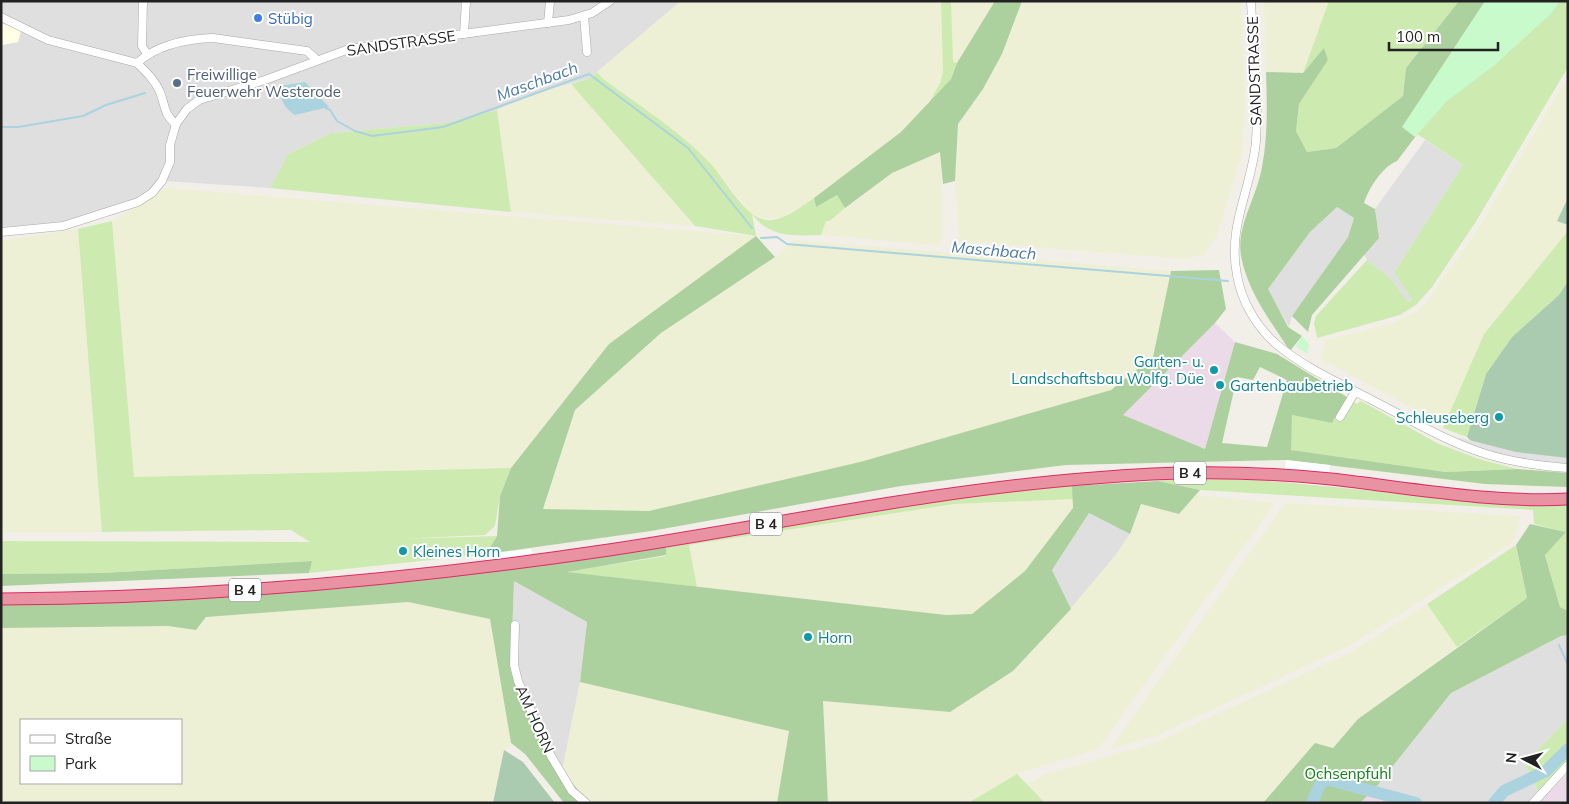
<svg xmlns="http://www.w3.org/2000/svg" width="1569" height="804" viewBox="0 0 1569 804" font-family="Mulish,sans-serif">
	<style>
		.residential { fill: #e0dfdf }
		.industrial { fill: #ebdbe8 }
		.education { fill: #ffffe5 }
		.farmland { fill: #eef0d5; fill-rule: evenodd }
		.grass { fill: #cdebb0 }
		.forest { fill: #add19e; fill-rule: evenodd }
		.cemetery { fill: #aacbaf }
		.park { fill: #c8facc }
		.parking { fill: #e2e2e2 }
		.water { fill: #aad3df }
		.pier { fill: #fff }
		.lines { fill: none; stroke-linecap: round; stroke-linejoin: round }
		.stream { stroke: #aad3df; stroke-width: 2 }
		.river { stroke: #aad3df; stroke-width: 12 }
		.minor-casing { stroke: #a9a9a9; stroke-width: 9 }
		.highway-casing { stroke: #dc2a67; stroke-width: 13 }
		.minor { stroke: #fff; stroke-width: 8 }
		.highway { stroke: #e892a2; stroke-width: 11 }
		.shop-dot { fill: #3f7fe0; stroke: #fff; stroke-width: 2 }
		.service-dot { fill: #5c6f8a; stroke: #fff; stroke-width: 2 }
		.culture-dot { fill: #0f9aa8; stroke: #fff; stroke-width: 2 }
		.labels { text-anchor: middle; dominant-baseline: central; stroke-width: 4; stroke-linejoin: round; paint-order: stroke }
		.shield { fill: #fff; stroke: #646464; stroke-width: 1 }
		.shield-label { font-size: 14px; font-weight: bold; fill: #222 }
		.shop-label { font-size: 15px; fill: #366cbe; stroke: #fff; text-anchor: start }
		.street-label { font-size: 15px; fill: #222; stroke: #fff }
		.service-label { font-size: 15px; fill: #4e5e75; stroke: #fff; text-anchor: start }
		.culture-label { font-size: 15px; fill: #0d838f; stroke: #fff; text-anchor: start }
		.park-label { font-size: 15px; fill: #0c8416; stroke: #fff }
		.water-label { font-size: 16px; font-style: italic; fill: #4a7aab; stroke: #fff }
	</style>
	<rect width="100%" height="100%" fill="#f2efe9"/>
	<g class="residential">
		<path d="M1,1H681L590,78L536,93L497,110L446,123L331,133L288,154L270,188L163,181L152,193L82,221L1,232V45L18,42L21,30L1,23Z"/>
		<path d="M1425,140L1463,165L1394,273L1412,298L1408,302L1390,278L1367,260L1364,254L1379,238L1375,209Z"/>
		<path d="M1337,207L1354,218L1348,237L1292,316L1289,327L1267,289L1310,232Z"/>
		<path d="M1089,513L1130,534L1115,556L1071,609L1052,570Z"/>
		<path d="M514,581L587,622L580,682L562,771L511,666Z"/>
		<path d="M1568,635V719L1525,763L1541,800L1539,803H1400L1377,786L1451,693L1561,636Z"/>
	</g>
	<g class="industrial">
		<path d="M1215,323L1235,342L1205,449L1122,415Z"/>
		<path d="M1568,773V803H1539L1541,800Z"/>
		<path d="M1377,786L1400,803H1360Z"/>
	</g>
	<path class="education" d="M1,23L21,30L18,42L1,45Z"/>
	<g class="farmland">
		<path d="M681,1H941L943,72L940,83L929,103L901,132L814,198L782,218L763,219L751,213L708,161L688,143L602,78L597,72Z"/>
		<path d="M951,1H995L957,63H953Z"/>
		<path d="M1022,1H1241L1245,102L1243,149L1217,236L1204,255L1185,259L959,241L955,181L958,124L983,89L1002,54Z"/>
		<path d="M1264,1H1329L1303,73L1266,72Z"/>
		<path d="M1568,81V198L1557,221L1568,225V231L1484,334L1445,425L1320,359L1326,340L1393,323L1414,313L1425,304L1479,227L1559,91Z"/>
		<path d="M571,84L695,226L511,212L497,110L536,93Z"/>
		<path d="M941,152L943,238L941,242L936,245L821,235L826,221H830L892,173Z"/>
		<path d="M166,188L756,236L609,344L511,468L134,477L112,221Z"/>
		<path d="M78,229L102,532H1V241Z"/>
		<path d="M794,240L1171,271L1153,357L1111,390L860,462L649,511L543,510L575,410L661,333L778,255Z"/>
		<path d="M1196,495L1275,503L1098,749L1017,774L968,803H828L823,701L950,712L1013,671L1070,609L1115,556L1130,534L1141,504L1179,514Z"/>
		<path d="M1074,499L1073,508L1025,572L972,614L946,615L697,587L688,545L954,504Z"/>
		<path d="M1285,503L1520,516L1519,527L1512,543L1353,644L1156,736L1110,749Z"/>
		<path d="M408,602L490,619L511,743L504,750L493,803H4L1,799V628L168,626L196,630L206,617ZM21,720H181V783H21Z"/>
		<path d="M1427,604L1457,647L1358,719L1333,748L1315,743L1263,803H1045L1027,784L1043,775L1154,743L1351,652Z"/>
		<path d="M580,682L789,731L777,803H589L562,771Z"/>
	</g>
	<g class="grass">
		<path d="M941,1H951L953,62L957,63L951,79L929,103L940,83L943,72Z"/>
		<path d="M1329,1H1459L1406,68L1403,96L1336,148L1307,152L1296,131L1299,104L1328,60L1324,49L1303,73Z"/>
		<path d="M1560,1H1568V67L1475,223L1432,287L1416,305L1400,315L1317,338L1314,323L1316,316L1367,260L1390,278L1408,302L1412,299L1394,273L1463,165L1417,134L1446,102L1495,65L1552,13Z"/>
		<path d="M597,72L602,78C637,104 677,129 708,161C723,176 742,213 762,219C780,225 800,207 814,198L816,207L837,195L845,208L830,221H826L821,235C795,236 769,238 752,214L756,236L695,226L571,84L590,78Z"/>
		<path d="M497,110L511,212L270,188L288,154L331,133L446,123Z"/>
		<path d="M112,221L134,477L511,468L500,496L495,526L485,535L399,539L497,536L486,554L309,573L311,561L103,573L1,574V541L310,542L291,530L102,532L78,229Z"/>
		<path d="M1568,231V281L1559,295L1512,337L1486,374L1467,437L1443,428L1484,334Z"/>
		<path d="M1347,397L1357,404L1361,401L1439,444L1482,460L1518,469L1446,472L1290,450L1292,415L1332,423Z"/>
		<path d="M1193,477L1284,482L1496,503L1568,502V611L1560,607L1545,554L1566,532L1534,524L1533,510L1200,490L1158,481Z"/>
		<path d="M1072,486L1074,499L954,504L689,545L697,587L565,572L666,556V546L952,498Z"/>
		<path d="M1516,545L1527,598L1457,647L1427,604Z"/>
		<path d="M1568,719V758L1538,792L1525,763Z"/>
		<path d="M1017,774L1045,803H968Z"/>
	</g>
	<g class="forest">
		<path d="M995,1H1022L1002,54L983,89L958,124L955,181L943,184L940,152L892,173L845,208L837,195L816,207L814,198L901,132L951,79L957,63Z"/>
		<path d="M1459,1H1560L1552,13L1495,65L1446,102L1425,124L1397,161C1382,167 1369,188 1364,203L1375,209L1379,238L1312,315L1308,332L1292,316L1348,237L1354,218L1337,207L1310,232L1268,289L1288,327L1302,336L1290,351C1270,320 1248,293 1241,256C1236,226 1257,197 1262,167C1268,136 1267,104 1266,72L1303,73L1324,48L1328,60L1299,104L1296,131L1307,152L1336,148L1403,96L1406,68Z"/>
		<path d="M756,236L775,257L661,333L575,410L543,509L649,511L860,462L1111,390L1153,357L1171,271L1219,270L1226,309L1215,323L1123,415L1205,449L1235,342L1277,354L1347,397L1332,423L1292,415L1291,450L1446,472L1518,469L1568,473V487L1485,484L1286,460L1066,465L901,486L651,531L486,554L497,536L500,496L511,468L609,344ZM1260,367L1287,380L1267,447L1222,443L1237,377L1253,380Z"/>
		<path d="M1158,481L1200,490L1179,514L1141,504L1130,534L1089,513L1052,570L1071,609L1013,671L950,712L823,701L828,803H777L789,731L580,682L587,622L514,581L511,666L562,771L589,803H564L525,754L511,743L490,619L408,602L206,617L196,630L168,626L1,628V602L151,600L346,588L666,546V555L567,572L946,615L972,614L1025,571L1073,508L1072,486Z"/>
		<path d="M1530,524L1566,532L1545,555L1560,607L1568,611V635L1561,636L1451,693L1377,786L1360,803H1263L1315,743L1333,748L1358,719L1527,598L1516,545Z"/>
		<path d="M312,561L309,573L1,586V574L103,573Z"/>
	</g>
	<g class="cemetery">
		<path d="M1568,198V225L1557,221Z"/>
		<path d="M1568,281V468L1484,454L1467,437L1486,374L1512,337L1559,295Z"/>
		<path d="M504,750L523,762L555,803H493Z"/>
	</g>
	<g class="park">
		<path d="M1485,1H1560L1552,13L1495,65L1446,102L1415,137L1402,127Z"/>
		<path d="M1302,336L1309,344L1307,354L1296,346Z"/>
	</g>
	<path class="parking" d="M1461,438L1516,452L1568,458V468L1516,462L1455,441Z"/>
	<path class="water" d="M305,82L329,107L295,115C283,108 281,99 279,86Z"/>
	<g class="pier">
		<path d="M1286,460L1330,465L1327,486L1284,482Z"/>
		<path d="M531,549L533,566L488,571L486,554Z"/>
	</g>
	<g class="lines">
		<g class="stream">
			<path d="M326,108L330,110L337,121L355,131L372,136L443,127L589,74L688,148L752,228"/>
			<path d="M1,127H18L83,116L106,105L145,93"/>
			<path d="M761,238L777,237L787,244L1228,281"/>
			<path d="M1559,645L1568,665"/>
		</g>
		<g class="river">
			<path d="M1312,803L1319,786L1326,779L1416,803"/>
			<path d="M1494,803L1504,791L1546,771L1568,749"/>
		</g>
		<g class="minor-casing">
			<g id="minor">
				<path d="M143,1L142,46L147,54"/>
				<path d="M1251,1C1253,47 1259,95 1256,141C1252,188 1227,226 1237,275C1241,300 1256,326 1275,343C1303,367 1337,382 1370,399C1407,418 1445,441 1486,454C1512,462 1540,466 1568,468"/>
				<path d="M584,16L587,52"/>
				<path d="M1,17L48,40L137,63"/>
				<path d="M548,23L550,1"/>
				<path d="M464,34L466,1"/>
				<path d="M137,63C157,45 186,39 213,38L307,51L317,60"/>
				<path d="M137,63C146,72 155,80 160,92C165,105 164,115 176,124"/>
				<path d="M1,232L63,226L138,202L152,193L162,181L170,162V145L176,124L187,109L199,100L265,80L349,49L569,20L592,13L610,1"/>
				<path d="M1340,417L1355,392"/>
				<path d="M515,625L514,665L518,681L551,756L572,791L586,803"/>
				<path d="M1533,803L1568,765"/>
			</g>
		</g>
		<g class="highway-casing">
			<path id="highway" d="M1,599C205,598 407,580 609,550C770,526 931,490 1094,478C1173,471 1253,471 1331,479C1410,488 1489,503 1568,499"/>
		</g>
		<use href="#minor" class="minor"/>
		<use href="#highway" class="highway"/>
	</g>
	<circle class="shop-dot" cx="258" cy="18" r="5"/>
	<circle class="service-dot" cx="177" cy="83" r="5"/>
	<g class="culture-dot">
		<circle cx="1214" cy="370" r="5"/>
		<circle cx="1220" cy="385" r="5"/>
		<circle cx="1499" cy="417" r="5"/>
		<circle cx="403" cy="551" r="5"/>
		<circle cx="808" cy="637" r="5"/>
	</g>
	<g class="labels">
		<g class="shield">
			<rect x="1174" y="461.5" width="32" height="23" rx="4"/>
			<rect x="750" y="512.5" width="32" height="23" rx="4"/>
			<rect x="229" y="578.5" width="32" height="23" rx="4"/>
		</g>
		<g class="shield-label">
			<text x="1190" y="473">B 4</text>
			<text x="766" y="524">B 4</text>
			<text x="245" y="590">B 4</text>
		</g>
		<g class="shop-label">
			<text x="268" y="18">Stübig</text>
		</g>
		<g class="street-label">
			<text transform="translate(401 43) rotate(-8)">SANDSTRASSE</text>
			<text transform="translate(1254 71) rotate(-92)">SANDSTRASSE</text>
			<text transform="translate(535 719) rotate(66)">AM HORN</text>
		</g>
		<g class="service-label">
			<text x="187" y="74">Freiwillige<tspan x="187" dy="17">Feuerwehr Westerode</tspan></text>
		</g>
		<g class="culture-label">
			<text x="1204" y="361" text-anchor="end">Garten- u.<tspan x="1204" dy="17">Landschaftsbau Wolfg. Düe</tspan></text>
			<text x="1230" y="385">Gartenbaubetrieb</text>
			<text x="1489" y="417" text-anchor="end">Schleuseberg</text>
			<text x="413" y="551">Kleines Horn</text>
			<text x="818" y="637">Horn</text>
		</g>
		<g class="park-label">
			<text x="1348" y="773">Ochsenpfuhl</text>
		</g>
		<g class="water-label">
			<text transform="translate(537 81) rotate(-20)">Maschbach</text>
			<text transform="translate(994 250) rotate(5)">Maschbach</text>
		</g>
	</g>
	<rect width="1569" height="804" fill="none" stroke="#222222" stroke-width="5"/>
	<rect x="20" y="719" width="162" height="65" fill="#ffffff" stroke="#a7a7a7"/>
	<rect x="30" y="735" width="25" height="8" fill="#ffffff" stroke="#a7a7a7"/>
	<text x="65" y="744" font-size="15" fill="#222222">Straße</text>
	<rect x="30" y="756" width="25" height="15" fill="#c8facc" stroke="#a7a7a7"/>
	<text x="65" y="769" font-size="15" fill="#222222">Park</text>
	<g transform="translate(1524 759) rotate(276)" stroke="#ffffff" stroke-width="4" paint-order="stroke">
	<path d="M0-4L9 19L0 12L-9 19Z" fill="#222222"/>
	<text y="-8" font-size="14" font-weight="bold" text-anchor="middle" fill="#222222">N</text>
	</g>
	<path d="M1389 42v8h109v-8" fill="none" stroke="#222222" stroke-width="2.5"/>
	<text x="1396" y="42" font-size="15" fill="#222222" stroke="#ffffff" stroke-width="4" paint-order="stroke">100 m</text>
</svg>
